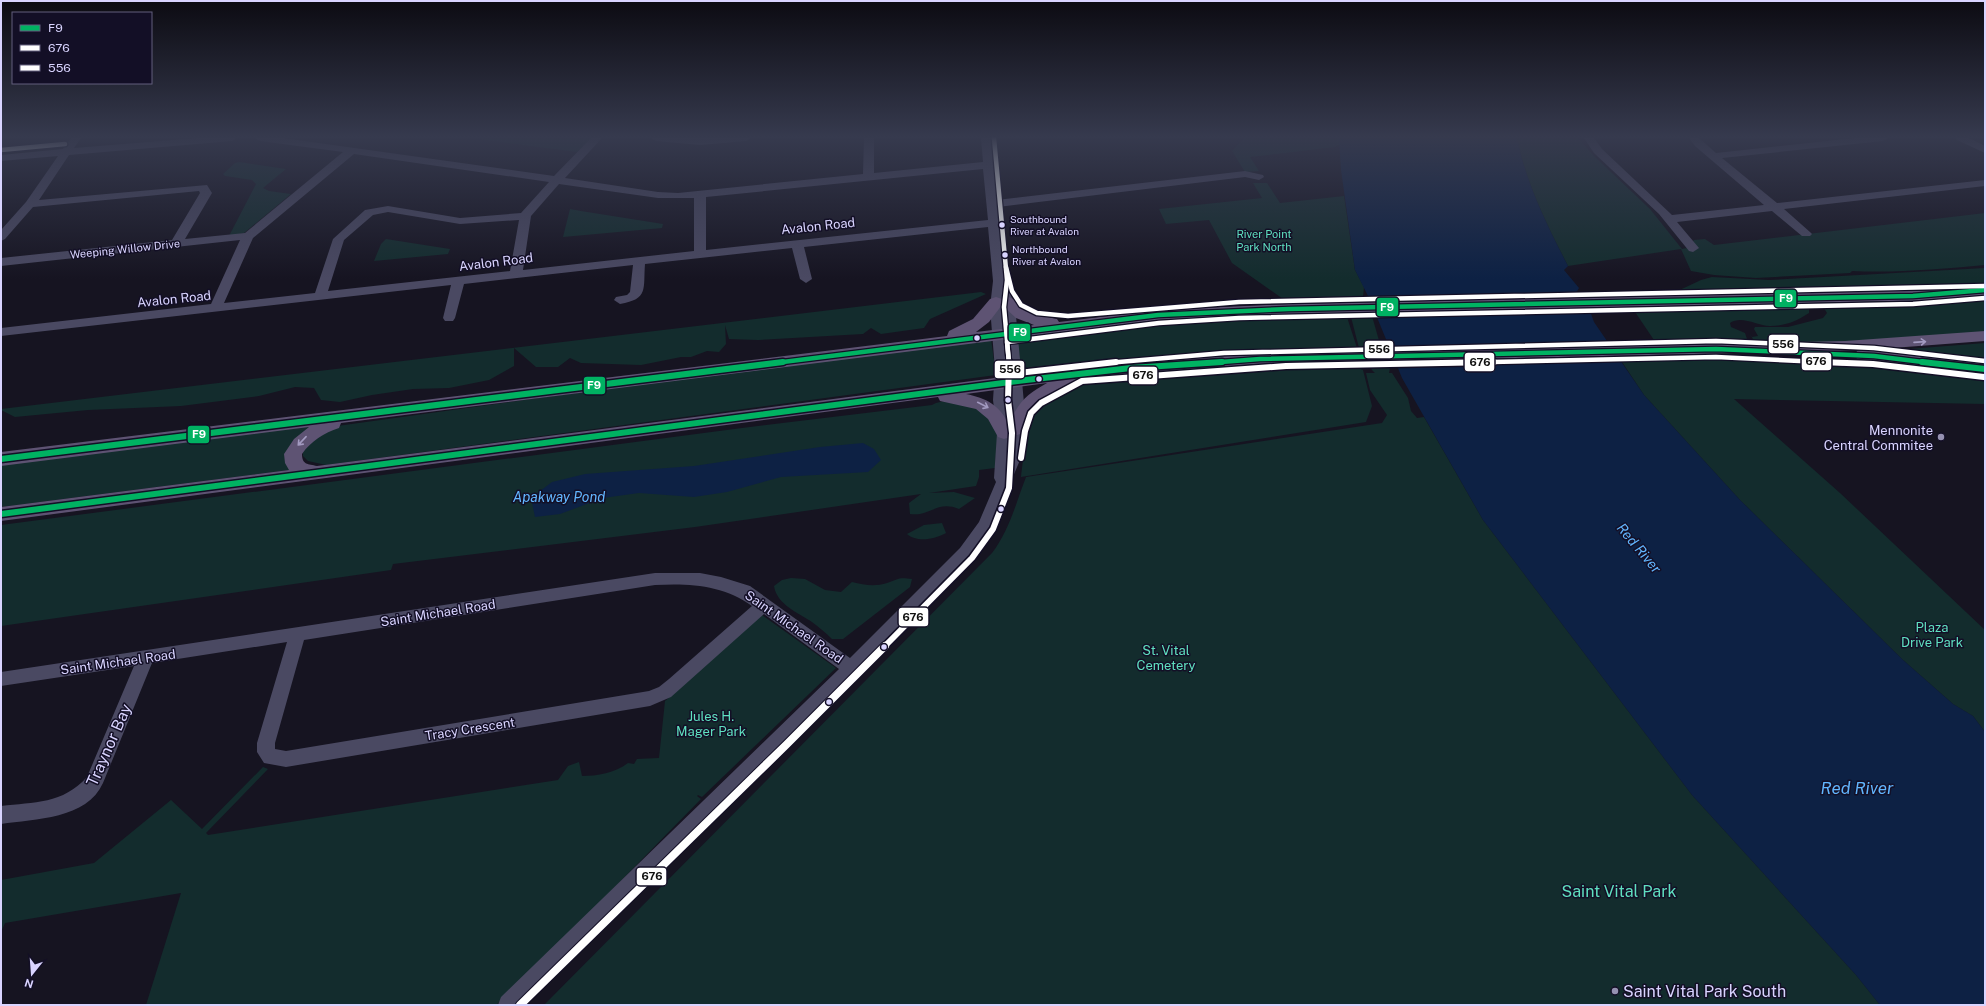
<svg xmlns="http://www.w3.org/2000/svg" width="1986" height="1006" viewBox="0 0 1986 1006" font-family="'Public Sans',sans-serif">
	<style>
		.green { fill: #132c2d }
		.water { fill: #0d2144 }
		.pier { fill: #161421 }
		.lines { fill: none; stroke-linecap: round; stroke-linejoin: round }
		.minor { fill: #4a4962; fill-rule: evenodd }
		.major { fill: #5e5373; fill-rule: evenodd }
		.bus-1-far1-casing { stroke: #130f26; stroke-width: 7 }
		.bus-1-casing { stroke: #130f26; stroke-width: 9 }
		.bus-2-far2-casing { stroke: #130f26; stroke-width: 7 }
		.bus-2-far1-casing { stroke: #130f26; stroke-width: 9 }
		.bus-2-casing { stroke: #130f26; stroke-width: 10 }
		.bus-3-far1-casing { stroke: #130f26; stroke-width: 7 }
		.bus-3-casing { stroke: #130f26; stroke-width: 9 }
		.bus-1-far1 { stroke: #00b262; stroke-width: 4.5 }
		.bus-1 { stroke: #00b262; stroke-width: 6 }
		.bus-2-far2 { stroke: #fff; stroke-width: 4.5 }
		.bus-2-far1 { stroke: #fff; stroke-width: 6 }
		.bus-2 { stroke: #fff; stroke-width: 8 }
		.bus-3-far1 { stroke: #fff; stroke-width: 4.5 }
		.bus-3 { stroke: #fff; stroke-width: 6 }
		.oneway { stroke: #a29ac0 }
		.bus-dot { fill: #d9d4ff; stroke: #130f26; stroke-width: 1.5 }
		.poi-dot { fill: #9591b1; stroke: #130f26; stroke-width: 1.5 }
		.labels { text-anchor: middle; dominant-baseline: central; stroke-width: 3; stroke-linejoin: round; paint-order: stroke }
		.far-bus-label { font-size: 10px; fill: #d9d4ff; stroke: #130f26; text-anchor: start }
		.far-park-label { font-size: 11px; fill: #5fe0c0; stroke: #130f26 }
		.far-street-label { font-size: 11px; fill: #d9d4ff; stroke: #130f26 }
		.street-label { font-size: 13px; fill: #d9d4ff; stroke: #130f26 }
		.poi-label { font-size: 13px; fill: #d9d4ff; stroke: #130f26; text-anchor: end }
		.park-label { font-size: 13px; fill: #5fe0c0; stroke: #130f26 }
		.water-label { font-size: 14px; font-style: italic; fill: #62b6ff; stroke: #130f26 }
		.near-street-label { font-size: 16px; fill: #d9d4ff; stroke: #130f26 }
		.near-park-label { font-size: 16px; fill: #5fe0c0; stroke: #130f26 }
		.near-poi-label { font-size: 16px; fill: #d9d4ff; stroke: #130f26; text-anchor: start }
		.near-water-label { font-size: 17px; font-style: italic; fill: #62b6ff; stroke: #130f26 }
		.line-badge { stroke: #130f26; stroke-width: 1.5 }
		.badge-label { font-size: 11px; text-anchor: middle; font-weight: bold; fill: #fff }
		.pale-badge-label { font-size: 11px; text-anchor: middle; font-weight: bold; fill: #111 }
	</style>
	<rect width="100%" height="100%" fill="#161421"/>
	<g class="green">
		<path d="M471,138H593L577,152Z"/>
		<path d="M1244,138H1340V144L1335,147L1250,157L1259,171L1245,172L1232,151Z"/>
		<path d="M1517,138H1578L1594,156L1650,209L1682,249L1687,248L1694,240L1705,239L1714,245L1985,213V265C1941,269 1896,273 1852,271L1850,273L1756,278L1714,275L1691,271L1681,249L1568,266C1547,225 1526,183 1517,138Z"/>
		<path d="M239,162L286,169L263,188L269,191L291,194L244,233L229,236L256,184L252,180L225,176L223,174L235,163Z"/>
		<path d="M1253,183H1267L1280,203L1344,196L1355,270L1364,287L1363,297L1367,309L1372,316L1382,351L1390,368L1389,373H1392L1408,398L1411,411L1417,418L1424,417L1483,520L1692,795L1856,975L1880,1005H544L992,553C1009,531 1016,503 1026,477L1382,423L1387,415L1370,390L1366,373H1375L1372,370L1359,348L1351,317L1342,300L1286,301L1232,263L1209,220L1166,224L1159,209L1262,198Z"/>
		<path d="M570,209L581,211L663,224L662,228L563,237Z"/>
		<path d="M386,239L450,249L448,254L374,261L381,244Z"/>
		<path d="M1985,268V285L1669,295L1701,280L1712,277L1769,280Z"/>
		<path d="M981,292L986,294L930,319L924,328L881,334L871,328L863,334L758,340L729,339L725,325L726,344L719,352L707,351L691,357H681L641,365L581,363L570,358L558,367H536L514,348V366L489,380L449,388L413,389L372,395L340,402L321,400L314,388L295,387L259,396L181,406L88,410L15,417L1,410V409Z"/>
		<path d="M1985,297V332L1869,341L1658,346L1631,306L1804,303L1809,307V313C1797,321 1785,326 1770,326C1757,326 1742,315 1730,323L1731,327L1745,333L1747,339L1751,340L1753,339L1749,333L1752,337L1758,336L1754,329L1755,327H1788L1823,318L1827,313L1821,303L1823,302Z"/>
		<path d="M1263,313L1346,314L1358,351H1302L1126,362L1020,374L1016,338L1145,322Z"/>
		<path d="M991,339L996,375L326,465L308,461L303,456V450L330,427L742,370Z"/>
		<path d="M1985,343V366L1882,352L1883,351Z"/>
		<path d="M1700,358L1859,361L1985,375V404L1734,399L1840,493L1985,630V732L1973,716L1953,704L1903,660L1740,500L1644,395L1620,359Z"/>
		<path d="M1355,367L1363,370L1372,406L1366,422L1021,477C1028,431 1022,396 1076,385L1187,377C1238,362 1302,367 1355,367Z"/>
		<path d="M944,401L976,405L998,428L995,468L979,470V477L976,486L929,493L954,492L975,498L959,509C937,500 930,517 910,514L909,503L921,494L695,527L393,564L391,570L1,626V525L742,428L932,405L936,403Z"/>
		<path d="M318,423L289,470L1,507V463Z"/>
		<path d="M942,523L946,533C935,539 917,543 907,534L924,525Z"/>
		<path d="M791,578L805,579L825,590L841,592L852,582C864,585 875,587 887,583C899,579 898,577 912,579L910,587L843,639H832C826,633 819,627 812,622C799,613 777,605 774,586L782,580Z"/>
		<path d="M762,615L836,668L702,797L698,795L697,796L701,799L517,987L496,1005H146L181,893L5,923L1,932V880L94,863L171,800L202,829L263,767L268,769L206,833L208,835L558,780L568,766L579,762L582,776C597,776 615,773 628,763L634,764L637,759L659,758L665,701Z"/>
	</g>
	<g class="water">
		<path d="M1339,138H1517C1526,183 1547,225 1568,266L1564,270L1579,288L1576,293L1590,311L1594,322L1644,395L1740,500L1903,660L1953,704L1973,716L1985,732V1005H1880L1856,975L1692,795L1483,520L1402,378L1369,298L1355,270L1341,170Z"/>
		<path d="M863,443L874,449L881,460L868,472L781,477L727,492L694,497L639,493L603,498L560,514L535,517L531,498L552,482L585,474L694,466L820,447Z"/>
	</g>
	<g class="pier">
		<path d="M1581,296L1590,307L1373,312L1368,300Z"/>
		<path d="M1614,347L1623,359L1395,364L1390,352Z"/>
	</g>
	<g class="lines">
		<g class="minor">
			<path d="M71,138H81L74,148L198,138H237L232,141L69,155L39,200L207,185L212,193L185,239L245,233L343,152L260,141L255,138H283L554,176L591,138H602L565,178L658,192L678,193L863,174L864,138H874V173L983,162L981,138H991L997,200L1245,171L1263,175L1264,177L1259,180L1245,177L998,207L1005,281L1015,305L1025,414L1020,460L991,529L972,556L857,673L524,1005H498L501,997L839,669L764,614L671,697L650,706L286,767L264,763L257,752V743L287,642L152,663L103,783C87,819 35,819 1,824V806C34,802 63,804 87,777L134,666L1,686V672L655,573H700L721,577L750,586L850,658L960,548L979,522L996,482L994,478L997,433L993,400L995,370L990,307L993,281L988,227L804,247L812,279L806,283L800,279L792,248L645,264C643,289 649,299 620,304L614,300L616,297L627,295L630,292L633,265L464,284L455,318L453,321H445L443,318L451,285L1,336V328L211,304L240,240L1,266V258L172,240L200,193L199,191L33,207L5,239L1,241V230L26,202L58,156L1,161V155L63,149ZM354,154L549,182L521,213L460,218L388,206L365,210L333,239L315,293L224,303L253,238ZM983,169L988,220L706,250V197ZM559,184L658,198H694V251L523,270L531,216ZM388,212L460,224L519,220L510,271L328,291L344,240L373,215ZM1008,378L1011,414L1010,424L1007,400ZM655,585C689,583 724,585 752,606L669,679L659,687L649,691L286,751L275,749V743L304,640Z"/>
			<path d="M651,138H751L746,141L700,145L656,141Z"/>
			<path d="M1584,138H1594L1602,149L1672,215L1764,205L1695,146L1689,138H1699L1716,153L1855,138H1888L1883,141L1722,158L1777,203L1985,180V186L1784,209L1810,232L1812,234L1810,236H1802L1772,211L1677,222L1699,248L1693,252L1689,251L1659,214L1594,153Z"/>
			<path d="M1956,138H1969L1985,146V153L1957,140Z"/>
		</g>
		<path class="major" d="M1985,289V299L1289,314L1158,320L341,423L339,428C324,433 311,441 302,454C302,465 308,464 317,466L1026,374L1131,362L1260,354L1845,341L1985,331V341L1866,350L1985,363V375L1863,360L1857,359L1855,355L1857,351L1861,350L1260,364L1131,374L1078,380L1042,401L1032,412L1023,433L1017,435L1012,434L1010,437L1004,439L998,437L988,419L976,409L940,401L938,397L1,521V507L289,470L285,463L284,454L294,439L309,427L1,466V452L947,336L949,331L973,319L990,299L996,297L1002,299L1008,297L1014,299L1022,308L1033,314L1057,319L1059,322L1158,310L1289,304ZM1002,305L1016,318L1034,325L976,332L989,322ZM1047,383C1026,395 1018,402 1009,425C1000,405 986,398 966,394Z"/>
		<g class="bus-1-far1-casing">
			<g id="bus-1-far1">
				<path d="M775,363L1158,315L1289,309L1913,296L1985,290"/>
				<path d="M1208,363L1260,359L1716,349L1874,356L1931,363"/>
			</g>
		</g>
		<g class="bus-1-casing">
			<g id="bus-1">
				<path d="M1922,362L1985,369"/>
				<path d="M1,459L783,362"/>
				<path d="M1,514L1026,380L1131,368L1222,362"/>
			</g>
		</g>
		<g class="bus-2-far2-casing">
			<g id="bus-2-far2">
				<path d="M1009,363L1007,342L1159,323L1239,318L1913,304L1985,298"/>
				<path d="M1446,363L1716,357L1843,363"/>
			</g>
		</g>
		<g class="bus-2-far1-casing">
			<g id="bus-2-far1">
				<path d="M1820,362L1873,364L1984,377"/>
				<path d="M1021,458L1025,431L1031,413L1041,403L1082,381L1286,366L1494,362"/>
				<path d="M884,647L972,558L993,529L1009,488L1012,433L1008,400L1009,362"/>
			</g>
		</g>
		<g class="bus-2-casing">
			<path id="bus-2" d="M520,1005L786,745L885,646"/>
		</g>
		<g class="bus-3-far1-casing">
			<g id="bus-3-far1">
				<path d="M994,138L1007,280L1004,307L1009,363"/>
				<path d="M1,150L65,144"/>
				<path d="M1006,267L1012,291L1021,305L1037,313L1068,316L1239,302L1985,286"/>
				<path d="M1107,363L1224,353L1716,341L1874,348L1985,361"/>
			</g>
		</g>
		<g class="bus-3-casing">
			<path id="bus-3" d="M1009,362L1010,374L1116,362"/>
		</g>
		<use href="#bus-1-far1" class="bus-1-far1"/>
		<use href="#bus-1" class="bus-1"/>
		<use href="#bus-2-far2" class="bus-2-far2"/>
		<use href="#bus-2-far1" class="bus-2-far1"/>
		<use href="#bus-2" class="bus-2"/>
		<use href="#bus-3-far1" class="bus-3-far1"/>
		<use href="#bus-3" class="bus-3"/>
	</g>
	<defs><path id="oneway-shaft" d="M-6 0H5M1.5-3L5.5 0L1.5 3" fill="none" stroke-width="1.6" stroke-linecap="round" stroke-linejoin="round"/></defs>
	<g class="oneway">
		<use href="#oneway-shaft" transform="translate(1920 342) rotate(-4)"/>
		<use href="#oneway-shaft" transform="translate(983 405) rotate(27)"/>
		<use href="#oneway-shaft" transform="translate(302 441) rotate(133)"/>
	</g>
	<linearGradient id="sky" x2="0" y2="1"><stop stop-color="#0c0b12"/><stop offset="0.49" stop-color="#363a4e"/><stop offset="1" stop-color="#363a4e" stop-opacity="0"/></linearGradient>
	<rect width="1986" height="279" fill="url(#sky)"/>
	<g class="bus-dot">
		<circle cx="1002" cy="225" r="3.5"/>
		<circle cx="1005" cy="255" r="3.5"/>
		<circle cx="977" cy="338" r="3.5"/>
		<circle cx="1039" cy="379" r="3.5"/>
		<circle cx="1008" cy="400" r="3.5"/>
		<circle cx="1001" cy="509" r="3.5"/>
		<circle cx="884" cy="647" r="3.5"/>
		<circle cx="829" cy="702" r="3.5"/>
	</g>
	<g class="poi-dot">
		<circle cx="1941" cy="437" r="4"/>
		<circle cx="1615" cy="991" r="4"/>
	</g>
	<g class="labels">
		<g class="far-bus-label">
			<text x="1010" y="219">Southbound<tspan x="1010" dy="12">River at Avalon</tspan></text>
			<text x="1012" y="249">Northbound<tspan x="1012" dy="12">River at Avalon</tspan></text>
		</g>
		<g class="far-park-label">
			<text x="1264" y="234">River Point<tspan x="1264" dy="13">Park North</tspan></text>
		</g>
		<g class="far-street-label">
			<text transform="translate(125 249) rotate(-6)">Weeping Willow Drive</text>
		</g>
		<g class="street-label">
			<text transform="translate(818 226) rotate(-6)">Avalon Road</text>
			<text transform="translate(496 262) rotate(-7)">Avalon Road</text>
			<text transform="translate(174 299) rotate(-6)">Avalon Road</text>
			<text transform="translate(438 613) rotate(-9)">Saint Michael Road</text>
			<text transform="translate(794 627) rotate(35)">Saint Michael Road</text>
			<text transform="translate(118 662) rotate(-8)">Saint Michael Road</text>
			<text transform="translate(470 729) rotate(-9)">Tracy Crescent</text>
		</g>
		<g class="poi-label">
			<text x="1933" y="430">Mennonite<tspan x="1933" dy="15">Central Commitee</tspan></text>
		</g>
		<g class="park-label">
			<text x="1932" y="627">Plaza<tspan x="1932" dy="15">Drive Park</tspan></text>
			<text x="1166" y="650">St. Vital<tspan x="1166" dy="15">Cemetery</tspan></text>
			<text x="711" y="716">Jules H.<tspan x="711" dy="15">Mager Park</tspan></text>
		</g>
		<g class="water-label">
			<text x="559" y="497">Apakway Pond</text>
			<text transform="translate(1639 548) rotate(50)">Red River</text>
		</g>
		<g class="near-street-label">
			<text transform="translate(109 745) rotate(-66)">Traynor Bay</text>
		</g>
		<g class="near-park-label">
			<text x="1619" y="891">Saint Vital Park</text>
		</g>
		<g class="near-poi-label">
			<text x="1623" y="991">Saint Vital Park South</text>
		</g>
		<g class="near-water-label">
			<text x="1857" y="788">Red River</text>
		</g>
	</g>
	<g class="line-badge">
		<rect x="1774" y="289" width="23" height="19" rx="4" fill="#00b262"/>
		<rect x="1376" y="297" width="23" height="20" rx="4" fill="#00b262"/>
		<rect x="1008" y="323" width="23" height="19" rx="4" fill="#00b262"/>
		<rect x="1768" y="334" width="31" height="20" rx="4" fill="#fff"/>
		<rect x="1364" y="340" width="30" height="19" rx="4" fill="#fff"/>
		<rect x="1801" y="352" width="31" height="19" rx="4" fill="#fff"/>
		<rect x="1464" y="352" width="31" height="20" rx="4" fill="#fff"/>
		<rect x="994" y="360" width="31" height="19" rx="4" fill="#fff"/>
		<rect x="1128" y="366" width="30" height="19" rx="4" fill="#fff"/>
		<rect x="583" y="376" width="23" height="19" rx="4" fill="#00b262"/>
		<rect x="187" y="425" width="23" height="19" rx="4" fill="#00b262"/>
		<rect x="898" y="607" width="31" height="20" rx="4" fill="#fff"/>
		<rect x="636" y="867" width="31" height="19" rx="4" fill="#fff"/>
	</g>
	<g class="badge-label">
		<text x="1786" y="302">F9</text>
		<text x="1387" y="311">F9</text>
		<text x="1020" y="336">F9</text>
		<text x="594" y="389">F9</text>
		<text x="199" y="438">F9</text>
	</g>
	<g class="pale-badge-label">
		<text x="1783" y="348">556</text>
		<text x="1379" y="353">556</text>
		<text x="1816" y="365">676</text>
		<text x="1480" y="366">676</text>
		<text x="1010" y="373">556</text>
		<text x="1143" y="379">676</text>
		<text x="913" y="621">676</text>
		<text x="652" y="880">676</text>
	</g>
	<rect width="1986" height="1006" fill="none" stroke="#d9d4ff" stroke-width="4"/>
	<rect x="12" y="12" width="140" height="72" fill="#130f26" stroke="#625e7d"/>
	<rect x="20" y="25" width="20" height="6" fill="#00b262" stroke="#625e7d"/>
	<text x="48" y="32" font-size="12" fill="#d9d4ff">F9</text>
	<rect x="20" y="45" width="20" height="6" fill="#ffffff" stroke="#625e7d"/>
	<text x="48" y="52" font-size="12" fill="#d9d4ff">676</text>
	<rect x="20" y="65" width="20" height="6" fill="#ffffff" stroke="#625e7d"/>
	<text x="48" y="72" font-size="12" fill="#d9d4ff">556</text>
	<g transform="translate(32 974) rotate(197)" stroke="#130f26" stroke-width="3" paint-order="stroke">
	<path d="M0-3L7 15L0 10L-7 15Z" fill="#d9d4ff"/>
	<text y="-6" font-size="11" font-weight="bold" text-anchor="middle" fill="#d9d4ff">N</text>
	</g>
</svg>
